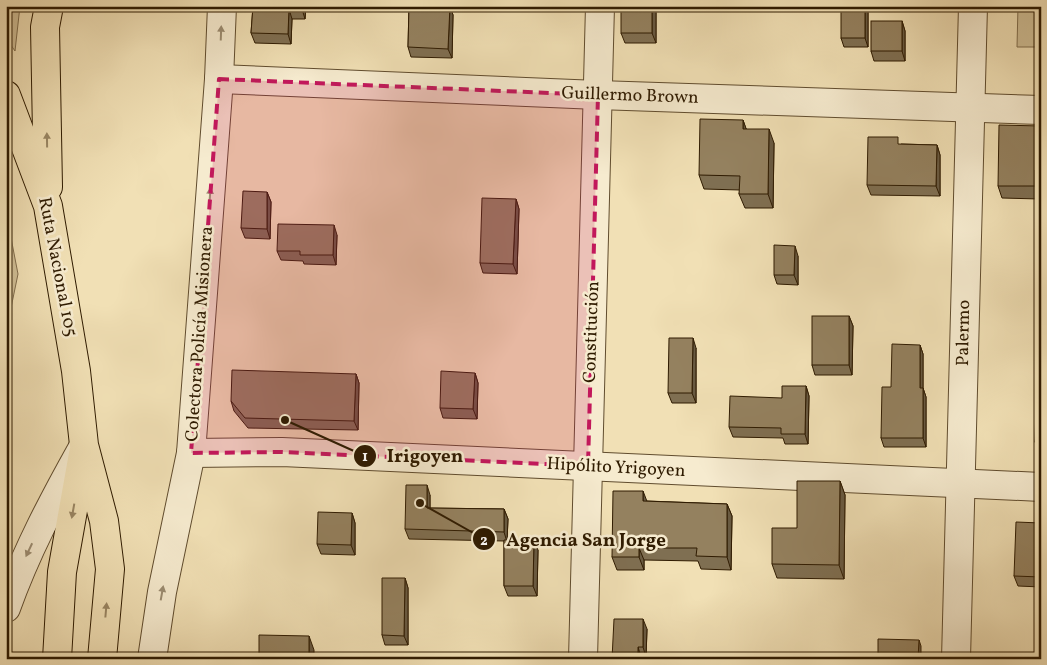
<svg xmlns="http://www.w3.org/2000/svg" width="1047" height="665" viewBox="0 0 1047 665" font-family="Vollkorn,serif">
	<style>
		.green { fill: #d0bf96; stroke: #806d4c }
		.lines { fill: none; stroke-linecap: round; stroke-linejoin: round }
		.minor-casing { stroke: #604c2e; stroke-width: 30 }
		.trunk-casing { stroke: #2f1b01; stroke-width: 30 }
		.minor { stroke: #f6ebcf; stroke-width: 28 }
		.trunk { stroke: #f1e0b5; stroke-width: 28 }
		.wall { fill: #7f6f52; stroke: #2f1b01 }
		.shaded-wall { fill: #685a42; stroke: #2f1b01 }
		.building { fill: #94815f; stroke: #2f1b01 }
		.oneway { fill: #9c8d72 }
		.oneway2 { fill: #9a8764 }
		.marked { fill: #c2185b; fill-opacity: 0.2; stroke: #c2185b; stroke-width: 4; stroke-dasharray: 10 6; stroke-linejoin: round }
		.labels { text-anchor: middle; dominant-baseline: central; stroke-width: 5; stroke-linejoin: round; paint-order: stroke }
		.street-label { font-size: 18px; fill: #2f1b01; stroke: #f6ebcf }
		.leader { fill: none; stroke: #2f1b01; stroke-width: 2 }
		.callout-dot { fill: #2f1b01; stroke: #f6ebcf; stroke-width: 2 }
		.mark-label { font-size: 15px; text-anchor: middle; font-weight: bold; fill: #fff }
		.callout-label { font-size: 19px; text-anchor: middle; font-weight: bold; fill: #2f1b01; stroke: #f6ebcf; stroke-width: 5; stroke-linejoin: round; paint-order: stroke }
	</style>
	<rect width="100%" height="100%" fill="#f1e0b5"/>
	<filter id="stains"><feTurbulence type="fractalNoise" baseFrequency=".004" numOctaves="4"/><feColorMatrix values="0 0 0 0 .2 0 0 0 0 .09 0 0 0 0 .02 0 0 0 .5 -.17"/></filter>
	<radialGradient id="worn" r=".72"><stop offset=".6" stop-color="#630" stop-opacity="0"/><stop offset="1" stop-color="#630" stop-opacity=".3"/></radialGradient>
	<g class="green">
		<path d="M6,6H20L15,51L6,38Z"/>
		<path d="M1018,6H1041V47H1017Z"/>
		<path d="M6,212L18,274L6,332Z"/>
	</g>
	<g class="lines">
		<g class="minor-casing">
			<g id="minor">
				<path d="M219,79L598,95L1041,110"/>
				<path d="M191,453L282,452L1041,487"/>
				<path d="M6,608C26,552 53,501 82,449"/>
				<path d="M152,659L162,592L191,453L219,79L222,6"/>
				<path d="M583,659L600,6"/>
				<path d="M956,659L973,6"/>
			</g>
		</g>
		<g class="trunk-casing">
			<g id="trunk">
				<path d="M6,95L48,206L76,371L84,445L104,521L110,569L102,659"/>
				<path d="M48,187L45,27L49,6"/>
				<path d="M57,659L62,572L83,454"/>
			</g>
		</g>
		<use href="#minor" class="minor"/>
		<use href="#trunk" class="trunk"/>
	</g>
	<g class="wall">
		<path d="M253,6H306L305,19H292L291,44L255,43L251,33Z"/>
		<path d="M409,6H450L453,15L452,58L411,57L408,47Z"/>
		<path d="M656,6V43H625L621,33Z"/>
		<path d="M868,6V47H844L841,38Z"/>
		<path d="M902,21L905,31V61H874L871,51Z"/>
		<path d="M743,120L746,129L774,143L773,208H745L739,194L740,190L704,189L699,175Z"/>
		<path d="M1041,126V182H1040L1039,199L1002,198L998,186Z"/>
		<path d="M901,144L937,145L940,155V196L871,195L867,185Z"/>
		<path d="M267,192L271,202L270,239L245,238L241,228Z"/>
		<path d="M516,199L519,209L517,274L483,273L480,263Z"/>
		<path d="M337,235L336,265L304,264L303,261L281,260L277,251Z"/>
		<path d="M798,256V285L777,284L774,275Z"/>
		<path d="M849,316L853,326L852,375H815L812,365Z"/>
		<path d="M920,345L923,354V388L926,397V447H884L881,438Z"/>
		<path d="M696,348V403H672L668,393Z"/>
		<path d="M475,373L478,383L477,419L443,418L440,408Z"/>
		<path d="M356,374L359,383L358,430L248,428L234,411L231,401Z"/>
		<path d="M806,386L809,396L808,444H785L783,438L733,437L729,427L782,398Z"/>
		<path d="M1041,405V452H1039L1035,442Z"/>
		<path d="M840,481L845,495L844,579L777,578L772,564L797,528Z"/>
		<path d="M430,495V508L504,509L508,519L507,540L538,550L537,596H508L504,586V541L409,539L405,529Z"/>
		<path d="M647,501L727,504L732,516L731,570L701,569L698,561L644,560V570H617L612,557Z"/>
		<path d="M352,513L355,523V555L321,554L317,544Z"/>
		<path d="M1041,523V587L1018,586L1014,576Z"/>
		<path d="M405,578L408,588V645H385L382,635Z"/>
		<path d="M647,629L646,657L612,659Z"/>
	</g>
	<g class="shaded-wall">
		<path d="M302,6H306L305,19L302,9Z"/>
		<path d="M450,6L453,15L452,58L448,49Z"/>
		<path d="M652,6H656V43L652,33Z"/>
		<path d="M865,6H868V47L865,38Z"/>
		<path d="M289,9L292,19L291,44L288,34Z"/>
		<path d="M902,21L905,31V61L902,51Z"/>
		<path d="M743,120L748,134L743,129Z"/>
		<path d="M769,129L774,143L773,208L768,194Z"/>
		<path d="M937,145L940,155V196L936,186Z"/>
		<path d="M1035,170L1040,182L1039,199L1035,186Z"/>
		<path d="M267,192L271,202L270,239L267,229Z"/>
		<path d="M516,199L519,209L517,274L513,264Z"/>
		<path d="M334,225L337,235L336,265L333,255Z"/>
		<path d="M795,246L798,256V285L794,275Z"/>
		<path d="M849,316L853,326L852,375L849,365Z"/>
		<path d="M693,338L696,348V403L692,393Z"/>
		<path d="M920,345L923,354V397L920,388Z"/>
		<path d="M475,373L478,383L477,419L473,409Z"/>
		<path d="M356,374L359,383L358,430L354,421Z"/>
		<path d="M806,386L809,396L808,444L805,434Z"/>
		<path d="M923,388L926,397V447L923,438Z"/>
		<path d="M840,481L845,495L844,579L839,565Z"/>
		<path d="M427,485L430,495V518L427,508Z"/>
		<path d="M643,491L648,504L643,501Z"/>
		<path d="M727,504L732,516L731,570L727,557Z"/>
		<path d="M504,509L508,519L507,542L504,532Z"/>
		<path d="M352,513L355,523V555L351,545Z"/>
		<path d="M534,540L538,550L537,596L533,586Z"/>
		<path d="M639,548L644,560V570L639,557Z"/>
		<path d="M405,578L408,588V645L404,636Z"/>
		<path d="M643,619L647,629L646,657L643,647Z"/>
		<path d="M309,636L314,650V659H309Z"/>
		<path d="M919,640L921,646V659H918Z"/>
		<path d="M638,647L641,657V659H638Z"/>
	</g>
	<g class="building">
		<path d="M253,6H302V9H289L288,34L251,33Z"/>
		<path d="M409,6H450L448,49L408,47Z"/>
		<rect x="621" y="6" width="31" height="27"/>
		<rect x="841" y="6" width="24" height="32"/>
		<rect x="871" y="21" width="31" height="30"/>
		<path d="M700,119L743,120V129H769L768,194H739L740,176L699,175Z"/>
		<path d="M999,125L1041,126V170H1035V186H998Z"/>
		<path d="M868,137H898V144L937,145L936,186L867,185Z"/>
		<path d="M243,191L267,192V229L241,228Z"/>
		<path d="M482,198L516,199L513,264L480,263Z"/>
		<path d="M278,224L334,225L333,255H300V251H277Z"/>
		<path d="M774,245L795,246L794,275H774Z"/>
		<rect x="812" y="316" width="37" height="49"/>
		<path d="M669,338H693L692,393H668Z"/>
		<path d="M892,344L920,345V388H923V438H881L882,387H891Z"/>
		<path d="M232,370L356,374L354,421L245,418L231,401Z"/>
		<path d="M441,371L475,373L473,409L440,408Z"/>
		<path d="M782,386H806L805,434H781V428L729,427L730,396L782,398Z"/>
		<path d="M1036,405H1041V442H1035Z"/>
		<path d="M797,481H840L839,565L772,564V528H797Z"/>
		<path d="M406,485H427V508L504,509V532L405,529Z"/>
		<path d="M613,491H643V501L727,504V557L696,556L697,548H639V557H612Z"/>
		<path d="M318,512L352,513L351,545L317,544Z"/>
		<path d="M1016,522L1041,523V577L1014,576Z"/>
		<path d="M504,540H534L533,586H504Z"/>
		<path d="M382,578H405L404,636L382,635Z"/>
		<path d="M614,619H643V647H638V659H612Z"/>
		<path d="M259,635L309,636V659H259Z"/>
		<path d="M878,639L919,640L918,659H878Z"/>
	</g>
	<defs><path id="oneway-solid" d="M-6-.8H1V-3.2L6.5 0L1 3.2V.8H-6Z" transform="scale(1.25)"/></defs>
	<g class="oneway">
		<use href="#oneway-solid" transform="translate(221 33) rotate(-88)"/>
		<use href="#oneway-solid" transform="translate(210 195) rotate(-86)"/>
		<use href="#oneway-solid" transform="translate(29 550) rotate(115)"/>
		<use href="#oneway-solid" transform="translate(162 593) rotate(-80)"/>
	</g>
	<g class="oneway2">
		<use href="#oneway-solid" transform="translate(47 140) rotate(-91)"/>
		<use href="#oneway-solid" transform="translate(73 511) rotate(100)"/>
		<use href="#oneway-solid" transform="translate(106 610) rotate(-85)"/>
	</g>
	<path class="marked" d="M219,79L598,95L588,466L282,452L191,453Z"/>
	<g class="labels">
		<g class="street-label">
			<text transform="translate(630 96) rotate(2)">Guillermo Brown</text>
			<text transform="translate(57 267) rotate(79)">Ruta Nacional 105</text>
			<text transform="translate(592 332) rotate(-88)">Constitución</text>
			<text transform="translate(964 333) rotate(-89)">Palermo</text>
			<text transform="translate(200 334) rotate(-86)">Colectora Policía Misionera</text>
			<text transform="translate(616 468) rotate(3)">Hipólito Yrigoyen</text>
		</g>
	</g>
	<path class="leader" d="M285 420L365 456M420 503L484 539"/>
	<g class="callout-dot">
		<circle cx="285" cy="420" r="5"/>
		<circle cx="420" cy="503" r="5"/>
		<circle cx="365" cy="456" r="12"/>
		<circle cx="484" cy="539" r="12"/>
	</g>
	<g class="mark-label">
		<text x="365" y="461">1</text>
		<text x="484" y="545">2</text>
	</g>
	<g class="callout-label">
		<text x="425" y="462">Irigoyen</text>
		<text x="586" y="546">Agencia San Jorge</text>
	</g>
	<rect width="1047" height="665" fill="none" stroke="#f1e0b5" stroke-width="25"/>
	<rect x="8" y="8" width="1032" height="650" fill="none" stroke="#2f1b01" stroke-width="2.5"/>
	<rect x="12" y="12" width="1022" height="640" fill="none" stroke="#2f1b01"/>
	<rect width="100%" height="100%" filter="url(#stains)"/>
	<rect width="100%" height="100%" fill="url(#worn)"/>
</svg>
